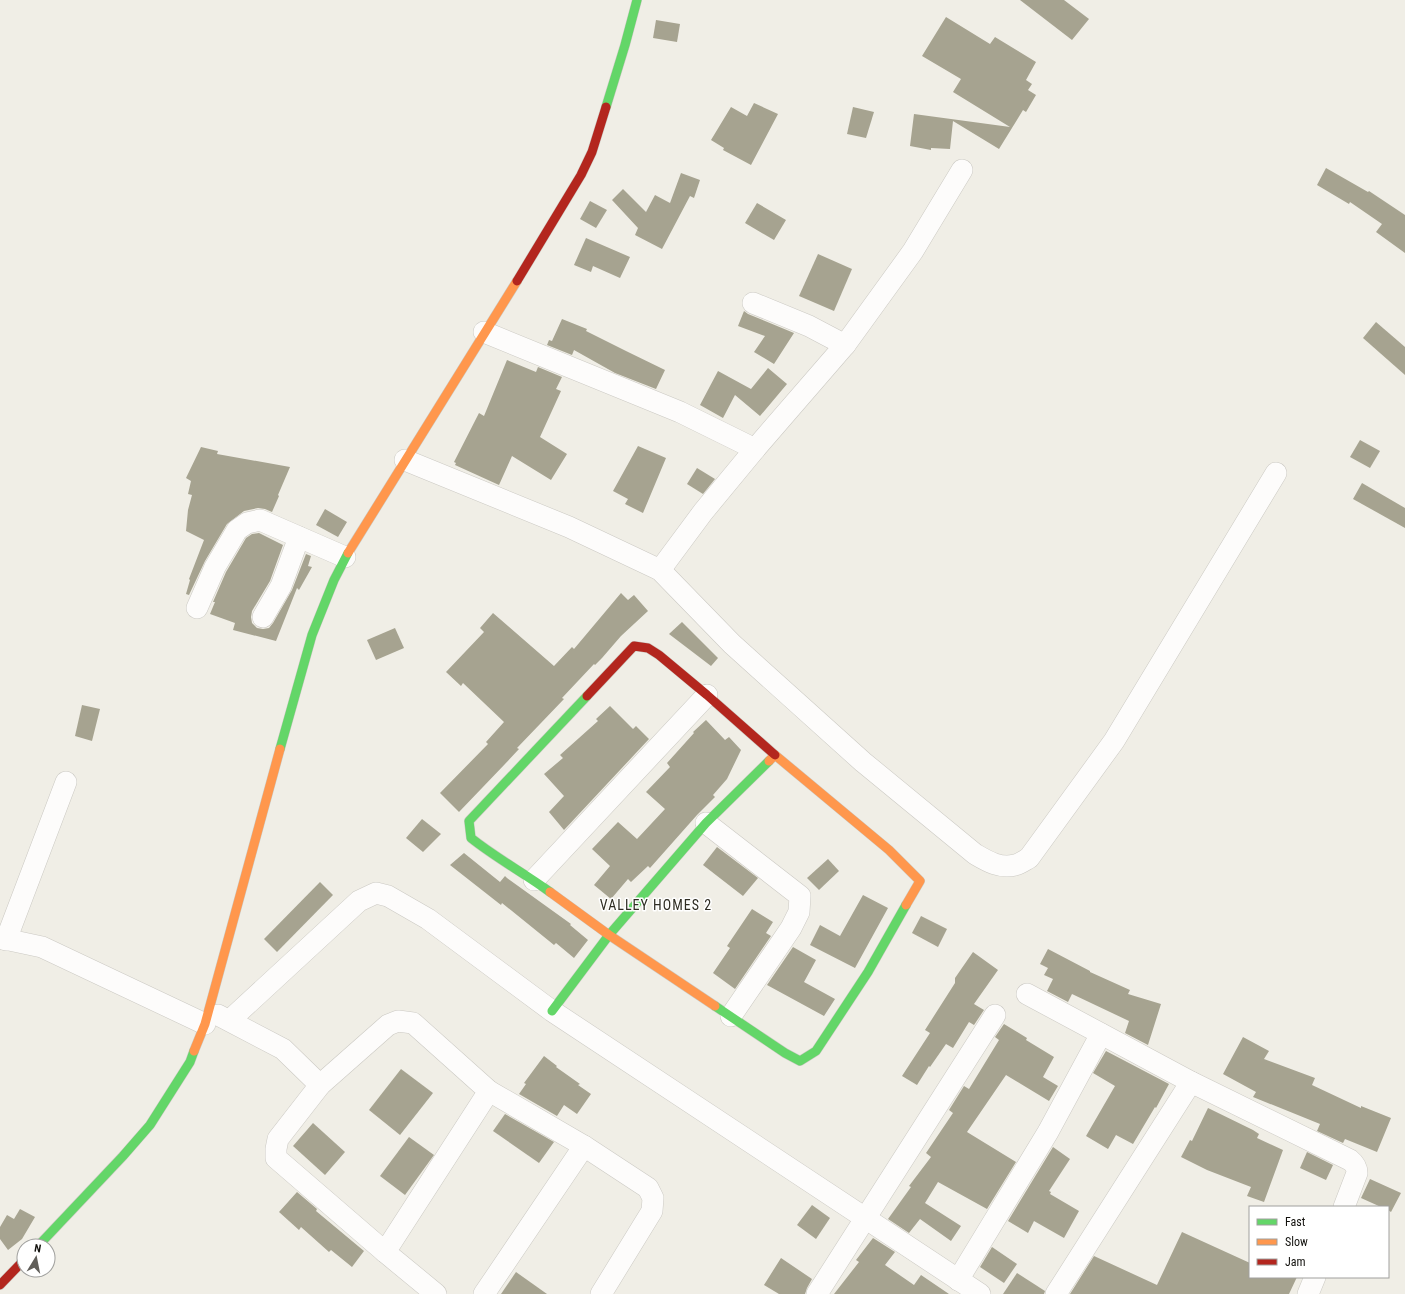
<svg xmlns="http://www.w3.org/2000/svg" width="1405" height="1294" viewBox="0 0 1405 1294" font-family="'Roboto Condensed',sans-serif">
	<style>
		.building { fill: #a6a390 }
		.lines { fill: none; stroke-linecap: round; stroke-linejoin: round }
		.street-casing { stroke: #cbc9c3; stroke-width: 22 }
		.fast-casing { stroke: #cbc9c3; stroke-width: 10 }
		.slow-casing { stroke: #cbc9c3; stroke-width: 10 }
		.jam-casing { stroke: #cbc9c3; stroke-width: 10 }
		.street { stroke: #fdfcfb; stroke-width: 21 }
		.fast { stroke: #63d668; stroke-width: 9 }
		.slow { stroke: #ff974d; stroke-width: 9 }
		.jam { stroke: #b3261e; stroke-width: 9 }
		.labels { text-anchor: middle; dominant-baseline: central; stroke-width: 3; stroke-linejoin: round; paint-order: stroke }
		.neighbourhood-label { font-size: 14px; letter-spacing: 1px; fill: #2f2d23; stroke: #fff }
	</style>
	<rect width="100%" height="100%" fill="#f0eee6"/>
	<g class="building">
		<path d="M1020,0H1064L1089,19L1072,40Z"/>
		<path d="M946,17L990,44L995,37L1036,62L1026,80L1032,84L1028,90L1036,95L1026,112L1023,110L999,149L953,121L950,149L931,148V150L910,146L914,114L1010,127L953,92L961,79L922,56Z"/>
		<path d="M656,20L680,24L677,42L653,38Z"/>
		<path d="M754,103L778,114L751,165L723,150L724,148L711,140L731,107L747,116Z"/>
		<path d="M853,107L874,112L866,138L847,134Z"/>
		<path d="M1326,168L1368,192L1369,191L1405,215V253L1376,232L1382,224L1350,202L1349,204L1317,185Z"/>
		<path d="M681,173L700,180L694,198L690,196L662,249L635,235L638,228L612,200L623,189L646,212L655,195L670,203Z"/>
		<path d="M590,201L607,210L596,228L580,219Z"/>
		<path d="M757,203L786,220L774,240L745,223Z"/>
		<path d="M586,238L630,257L620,278L593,266L591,272L574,265Z"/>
		<path d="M818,254L852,269L834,311L799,296Z"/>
		<path d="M744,311L748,314L794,333L774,364L754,352L765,336L738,326Z"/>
		<path d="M562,319L587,329L586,331L626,351L665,370L656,389L615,373L574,350L572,355L547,345L549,340L552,341Z"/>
		<path d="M1376,322L1405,347V375L1363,338Z"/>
		<path d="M507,360L536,372L538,367L562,377L556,389L561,391L540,437L567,454L551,480L512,456L499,485L455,465L456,463L454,462L479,413L484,416Z"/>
		<path d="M768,368L787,384L760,416L735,395L723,418L700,405L718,371L751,389Z"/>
		<path d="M1360,440L1380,451L1370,468L1350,457Z"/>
		<path d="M638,446L666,458L643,513L625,504L628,499L613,491Z"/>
		<path d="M201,447L218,451L217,454L290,467L278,495L279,496L272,512L265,509L258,508L244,511L227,524L205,561L189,595L186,594L190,580L189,579L204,540L186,531L188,510L192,495L188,494L191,481L186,478Z"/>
		<path d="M697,468L715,479L703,494L687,484Z"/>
		<path d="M1362,483L1405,508V528L1353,499Z"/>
		<path d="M325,509L347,522L338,537L316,525Z"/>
		<path d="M259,533L283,545L270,581L252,611L251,617L252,623L257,628L263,629L269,628L273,623L292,590L306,554L311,556L308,566L312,567L299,590L297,588L276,641L233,630L235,623L210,614L215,602H213L226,572L246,538L252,534Z"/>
		<path d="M621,593L628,600L634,595L648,611L621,636L602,658L595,665L594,664L562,698L564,699L517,748L519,749L505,764L459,812L440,793L488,744L486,742L504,722L463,683L461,686L446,672L484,632L480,628L493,613L554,666L572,647L574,649Z"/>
		<path d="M682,622L718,658L711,666L669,634Z"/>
		<path d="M395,628L404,648L376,660L367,640Z"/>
		<path d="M82,705L100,709L92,741L75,736Z"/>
		<path d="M610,706L633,729L636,726L649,739L564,830L549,812L564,796L544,774L563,758L560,755L598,721L596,719Z"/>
		<path d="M706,720L725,740L729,737L741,750L727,779L713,795L715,797L697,815L650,868L648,866L631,882L628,879L611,899L594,885L610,866L592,849L618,822L637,839L665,809L646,792L670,767L667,763L694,733L693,732Z"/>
		<path d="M422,819L441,834L423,852L406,838Z"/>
		<path d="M717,847L758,878L743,896L703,865Z"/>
		<path d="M464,853L500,882L505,876L507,878L571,924L570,925L588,940L574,958L556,943L554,945L502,903L501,905L450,865Z"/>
		<path d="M828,859L839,871L819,890L807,878Z"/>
		<path d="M320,882L333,895L277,952L264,939Z"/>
		<path d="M863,895L888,908L855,968L810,945L820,925L840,936Z"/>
		<path d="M752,909L773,922L766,933L771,936L735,989L713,973L730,948L727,946Z"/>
		<path d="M921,916L947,929L938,947L912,933Z"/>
		<path d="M793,947L816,960L804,982L835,999L824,1016L767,985Z"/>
		<path d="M1048,949L1090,971V972L1130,990L1128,994L1161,1004L1148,1045L1125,1033L1129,1021L1072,994L1068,1002L1047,991L1053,979L1044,975L1048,968L1040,964Z"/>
		<path d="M973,952L998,970L974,1004L984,1010L974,1025L969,1022L953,1048L946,1044L930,1067L929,1066L917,1085L902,1076L930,1033L925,1030L955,983V978Z"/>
		<path d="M1004,1024L1027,1038L1026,1040L1054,1057L1043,1077L1058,1086L1049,1101L1006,1075L967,1132L1016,1162L987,1209L938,1182L925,1203L961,1226L951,1241L920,1219L909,1233L888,1219L911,1187L909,1186L931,1157L926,1153L953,1113L949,1110L964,1086L969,1089L999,1040L995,1037Z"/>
		<path d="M1243,1037L1269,1051L1264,1059L1315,1078L1312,1085L1361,1108V1106L1391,1118L1377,1152L1345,1139L1343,1143L1317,1131L1320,1124L1253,1097L1256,1092L1223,1074Z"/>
		<path d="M1106,1051L1169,1084L1156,1108L1155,1107L1133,1144L1116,1135L1108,1149L1086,1136L1115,1086L1093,1073Z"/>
		<path d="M544,1056L557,1066L556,1067L580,1084L578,1085L591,1094L577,1114L564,1105L557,1116L519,1094L526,1084L524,1083Z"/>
		<path d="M401,1069L433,1093L400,1135L369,1110Z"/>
		<path d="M1208,1108L1253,1130L1259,1134L1257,1138L1283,1150L1264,1202L1247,1196L1251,1187L1207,1170L1181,1157L1190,1140L1192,1141Z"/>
		<path d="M505,1114L554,1142L539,1163L493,1131Z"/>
		<path d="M313,1123L345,1152L325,1175L293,1146Z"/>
		<path d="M409,1137L434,1155L405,1195L380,1176Z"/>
		<path d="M1053,1147L1070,1159L1049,1191L1051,1192L1050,1194L1079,1211L1064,1238L1034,1221L1028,1233L1008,1221Z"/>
		<path d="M1307,1152L1333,1165L1326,1180L1300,1168Z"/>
		<path d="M1370,1179L1401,1193L1391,1212L1388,1210V1207H1381L1361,1198Z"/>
		<path d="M297,1192L317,1209L316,1211L364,1251L352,1267L331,1250L329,1252L301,1227L299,1230L279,1212Z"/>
		<path d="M812,1205L830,1218L816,1239L797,1225Z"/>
		<path d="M20,1209L35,1217L22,1239L8,1250L0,1239V1227L7,1215L14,1219Z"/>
		<path d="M1182,1232L1250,1263V1277H1297L1289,1294H1070L1094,1256L1157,1285Z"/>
		<path d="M873,1238L895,1252L885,1265L914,1285L921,1275L949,1294H834L859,1262L856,1260Z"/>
		<path d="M992,1247L1017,1264L1004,1283L980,1267Z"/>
		<path d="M781,1258L812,1279L807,1288L805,1294H779L764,1285Z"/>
		<path d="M516,1272L547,1294H501Z"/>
		<path d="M1017,1273L1045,1291L1044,1294H1003Z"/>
	</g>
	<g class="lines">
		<g class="street-casing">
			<g id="street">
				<path d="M753,303L809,326L845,345"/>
				<path d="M484,332L680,412L755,449"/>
				<path d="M405,460L569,527L660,570L732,644L863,762L975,854C987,861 1000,869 1015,865C1020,864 1025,860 1029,858L1114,741L1276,473"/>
				<path d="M660,570L703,512L755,449L845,345L913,251L962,170"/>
				<path d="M197,608L215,567L237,530L247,523L260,520L345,557"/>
				<path d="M263,617L281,586L299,537"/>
				<path d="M706,823L800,896L799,912L791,928L731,1016"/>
				<path d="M534,880L707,695"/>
				<path d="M0,938L42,947L205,1024"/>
				<path d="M6,940L66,782"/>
				<path d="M1027,994L1191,1082L1350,1160C1355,1164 1357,1167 1357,1173L1344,1207"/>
				<path d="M218,1015L283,1049L320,1085"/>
				<path d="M230,1020L359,901L376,893L388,896L428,919L552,1011L980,1294"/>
				<path d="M398,1021L413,1023L489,1091L385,1252L276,1158V1149L278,1139L320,1085L388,1025Z"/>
				<path d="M489,1091L584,1146L648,1188L653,1198L652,1211L601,1294"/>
				<path d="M385,1252L436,1294"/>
				<path d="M958,1280L1048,1132L1101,1034"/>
				<path d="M484,1294L584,1146"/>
				<path d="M817,1294L995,1015"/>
				<path d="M1056,1294L1191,1082"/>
				<path d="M1308,1294L1315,1277"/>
			</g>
		</g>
		<g class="fast-casing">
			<g id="fast">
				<path d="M606,107L625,45L637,0"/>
				<path d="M280,749L312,635L334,580L348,553"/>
				<path d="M550,892C524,873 496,858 471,838L469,821L587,696"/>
				<path d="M715,1006L785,1053L800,1061L816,1051L868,972L906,905"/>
				<path d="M552,1011L609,935L706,823L769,761"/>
				<path d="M38,1246L123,1156L150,1125L190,1062L194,1051"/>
			</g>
		</g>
		<g class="slow-casing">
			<g id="slow">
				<path d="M348,553L517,281"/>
				<path d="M769,761L775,755L889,850L920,881L906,905"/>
				<path d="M550,892L609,935L715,1006"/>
				<path d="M194,1051L205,1024L280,749"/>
			</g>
		</g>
		<g class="jam-casing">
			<g id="jam">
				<path d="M517,281L581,175L592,152L606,107"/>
				<path d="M587,696L634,646L648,648L659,655L707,695L775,755"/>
				<path d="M0,1285L24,1260"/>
			</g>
		</g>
		<use href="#street" class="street"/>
		<use href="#fast" class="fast"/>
		<use href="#slow" class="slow"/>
		<use href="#jam" class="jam"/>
	</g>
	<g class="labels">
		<g class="neighbourhood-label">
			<text x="656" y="905">VALLEY HOMES 2</text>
		</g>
	</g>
	<rect x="1249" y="1206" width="140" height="72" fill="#ffffff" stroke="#a0a09e"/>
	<rect x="1257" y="1219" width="20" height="6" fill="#63d668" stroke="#a0a09e"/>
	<text x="1285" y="1226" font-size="12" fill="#12110d">Fast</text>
	<rect x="1257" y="1239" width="20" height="6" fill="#ff974d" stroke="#a0a09e"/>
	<text x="1285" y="1246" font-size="12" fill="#12110d">Slow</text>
	<rect x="1257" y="1259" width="20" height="6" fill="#b3261e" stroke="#a0a09e"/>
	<text x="1285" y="1266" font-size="12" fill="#12110d">Jam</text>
	<g transform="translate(36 1258) rotate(10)"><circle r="19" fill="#ffffff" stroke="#a0a09e"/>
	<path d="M0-3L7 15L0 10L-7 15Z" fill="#605e59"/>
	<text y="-6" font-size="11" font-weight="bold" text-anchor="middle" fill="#12110d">N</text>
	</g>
</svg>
